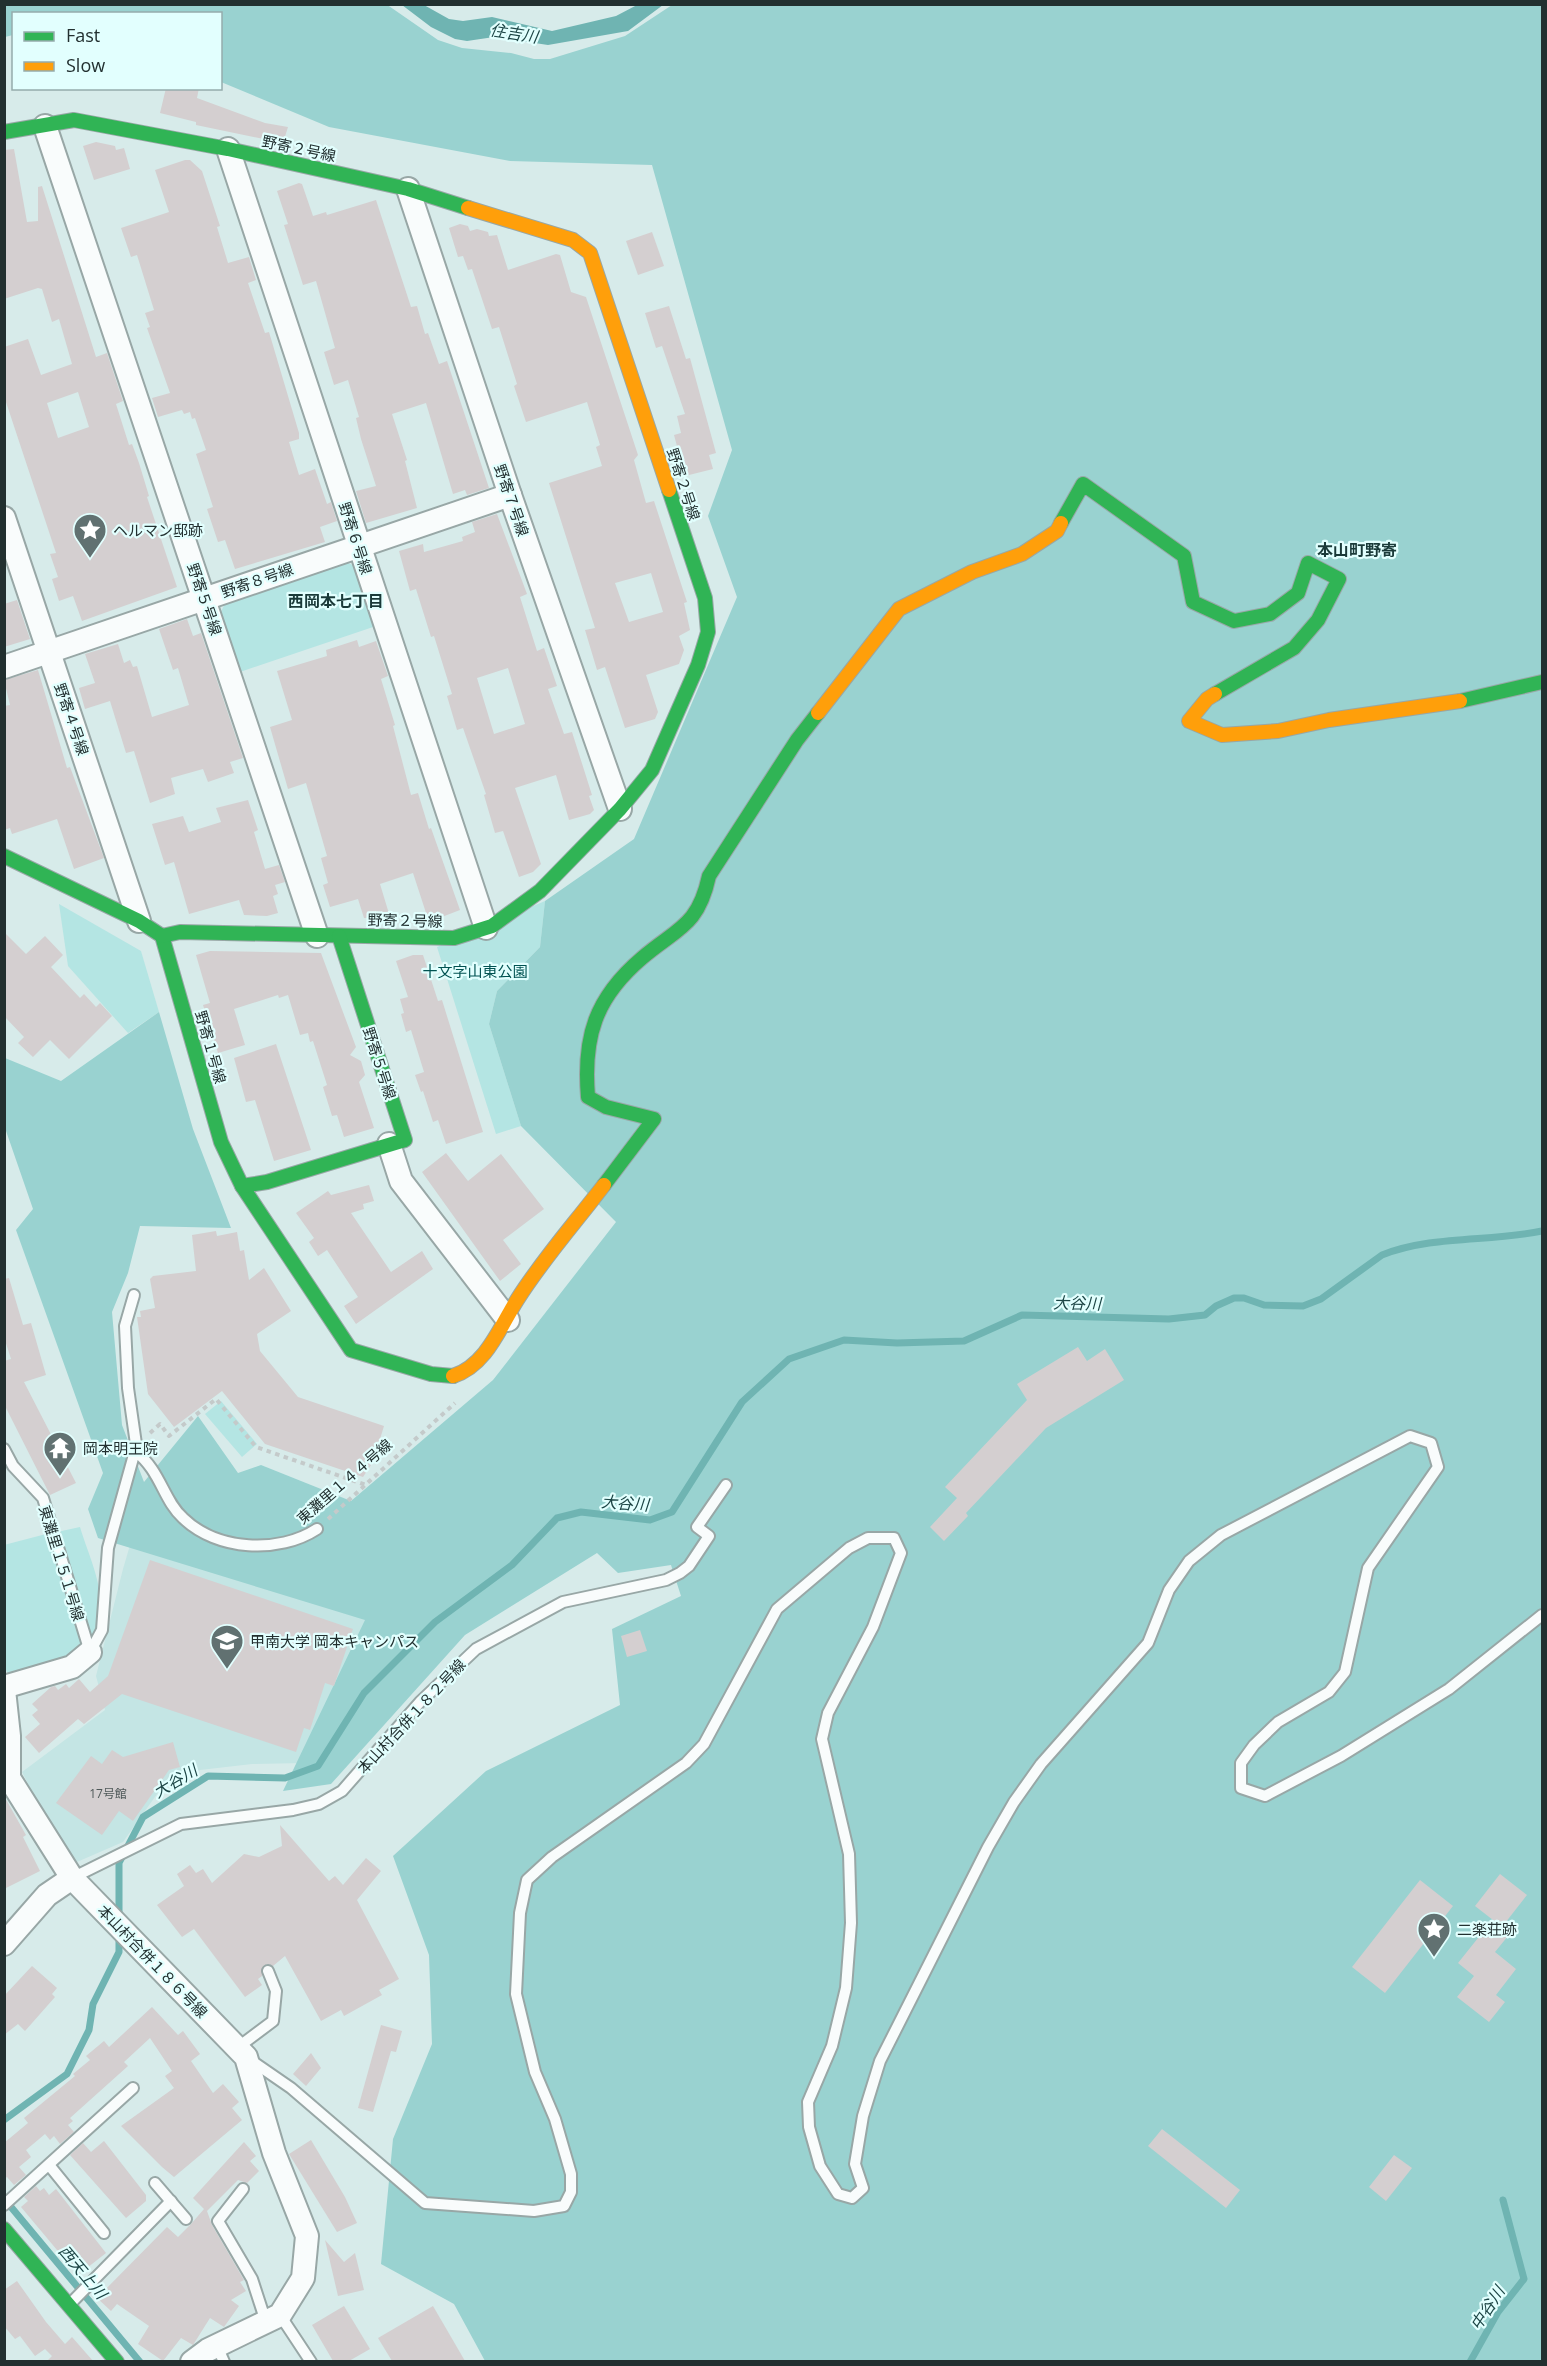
<svg xmlns="http://www.w3.org/2000/svg" width="1547" height="2366" viewBox="0 0 1547 2366" font-family="'Open Sans','Noto Sans JP',sans-serif">
	<style>
		.built { fill: #c4e5e4 }
		.green { fill: #b4e5e3 }
		.forest { fill: #99d2d0 }
		.water { fill: #6fb4b2 }
		.lines { fill: none; stroke-linecap: round; stroke-linejoin: round }
		.stream { stroke: #6fb4b2; stroke-width: 7 }
		.building { fill: #d4cfd0; fill-rule: evenodd }
		.lane-casing { stroke: #98a7a6; stroke-width: 14 }
		.street-casing { stroke: #98a7a6; stroke-width: 26 }
		.fast-casing { stroke: #98a7a6; stroke-width: 16 }
		.slow-casing { stroke: #98a7a6; stroke-width: 16 }
		.path { stroke: #c4caca; stroke-width: 4; stroke-dasharray: 4.5 4.5; stroke-linecap: butt }
		.lane { stroke: #f9fcfc; stroke-width: 10 }
		.street { stroke: #f9fcfc; stroke-width: 22 }
		.fast { stroke: #30b455; stroke-width: 14 }
		.slow { stroke: #ff9f0a; stroke-width: 14 }
		.labels { text-anchor: middle; dominant-baseline: central; stroke-width: 4.5; stroke-linejoin: round; paint-order: stroke }
		.number-label { font-size: 12px; fill: #4e5858 }
		.street-label { font-size: 15px; fill: #223030; stroke: #e2fffe }
		.poi-label { font-size: 15px; fill: #223030; stroke: #e2fffe; text-anchor: start }
		.park-label { font-size: 15px; fill: #005251; stroke: #e2fffe }
		.water-label { font-size: 16px; font-style: italic; fill: #1c4545; stroke: #e2fffe }
		.neighbourhood-label { font-size: 16px; font-weight: bold; fill: #1a3a39; stroke: #e2fffe }
	</style>
	<rect width="100%" height="100%" fill="#d7ebea"/>
	<path class="built" d="M150,1477L398,1618L304,1763L252,1764L200,1770L162,1787L123,1842L70,1865L22,1772L105,1710L96,1676L123,1569Z"/>
	<g class="green">
		<path d="M346,562L357,567L376,626L240,672L221,612L225,603Z"/>
		<path d="M545,901L540,947L497,991L489,1024L521,1126L496,1134L437,947Z"/>
		<path d="M59,904L141,951L159,1012L128,1033L68,966Z"/>
		<path d="M221,1401L257,1444L242,1457L205,1414Z"/>
		<path d="M80,1527C90,1561 115,1607 90,1638L57,1532Z"/>
		<path d="M46,1534L84,1648L67,1663L10,1679L4,1665V1545Z"/>
	</g>
	<path class="forest" d="M386,4L438,40L462,48L511,53L534,59H550L625,36L672,5H1542V2361H485L454,2304L381,2264L393,2139L432,2044L429,1955L393,1856L486,1771L620,1705L612,1629L681,1596L671,1565L618,1573L597,1553L465,1635L331,1784L283,1791L365,1620L98,1538L88,1509L103,1473L16,1230L33,1209L5,1128V1058L61,1081L159,1012L193,1129L231,1228L140,1226L128,1273L112,1312L122,1425L144,1482L198,1416L238,1473L261,1465L351,1501L493,1380L616,1222L521,1126L489,1024L497,991L540,947L545,901L634,839L737,597L708,516L732,450L652,165L510,161L329,127L221,82L220,14H14L13,35L5,37V5Z"/>
	<path class="water" d="M402,5H424L449,19L463,21L492,17L552,31L616,16L637,5H663L628,31L548,45L494,37L467,41L455,39L431,27Z"/>
	<g class="lines">
		<g class="stream">
			<path d="M119,1920V1863L143,1817L208,1776L285,1778L318,1766L364,1693L435,1622L512,1565L557,1518L581,1512L650,1520L672,1512L742,1402L789,1359L844,1340L897,1343L964,1341L1022,1315L1169,1319L1205,1315L1216,1306L1234,1298H1244L1264,1305L1303,1306L1321,1299L1382,1255C1433,1235 1490,1242 1542,1231"/>
			<path d="M4,2120L67,2074L89,2030L93,2004L119,1952V1934"/>
			<path d="M6,2201L140,2362"/>
			<path d="M1470,2362L1498,2312L1524,2279L1503,2200"/>
		</g>
	</g>
	<g class="building">
		<path d="M166,88H199L197,98L265,123L288,127L283,143L196,125V122L160,113Z"/>
		<path d="M96,142L115,146L116,150L124,148L130,169L94,180L83,146Z"/>
		<path d="M14,149L27,222L38,221V187L42,186L96,357L107,353L123,401L116,404L129,445L132,444L139,463L149,496L147,497L177,587L82,621L73,596L59,601L52,579L58,577L50,554L56,553L4,396V347L28,339L41,375L72,364L59,319L52,322L42,289L38,288L4,299V150ZM78,392L89,427L58,438L47,403Z"/>
		<path d="M185,160H190L202,171L220,226L217,227L228,263L249,257L256,280L248,283L265,333L269,332L299,433V439L289,442L299,475L315,469L327,504L331,502L337,521L320,527L325,542L235,569L225,540L218,542L207,509L213,507L196,454L206,450L195,418L192,419L190,412L184,414L182,410L158,417L152,398L170,393L147,328L150,327L145,313L154,310L137,255L131,257L121,228L169,212L155,170Z"/>
		<path d="M299,183L302,184L313,216L326,212L327,215L376,200L411,307L417,306L425,334L428,333L439,364L447,361L489,488L467,495L465,490L453,494L426,403L392,414L407,460L405,461L417,508L366,523L356,491L376,486L361,439L356,418L359,417L348,380L334,385L324,352L335,348L316,281L303,285L284,225L288,224L277,191Z"/>
		<path d="M460,224L468,226L470,231L477,229L488,232L489,236L497,235L508,270L556,254L560,255L571,292L586,297L638,455L634,460L646,503L654,501L687,602L684,603L690,630L679,636L684,650L679,664L646,675L658,712L655,719L625,728L605,667L597,670L585,630L595,628L549,483L602,466L596,447L600,445L587,402L526,422L514,386L517,384L499,327L492,329L472,269L468,270L463,256L458,257L449,228ZM651,573L663,612L629,622L615,583Z"/>
		<path d="M652,232L664,266L638,275L626,241Z"/>
		<path d="M669,306L686,359L690,358L716,453L709,455L713,469L685,476L674,435L681,433L677,416L685,414L662,346L656,348L645,313Z"/>
		<path d="M497,514L527,594L520,597L537,651L544,648L557,686L548,689L564,734L572,732L592,795L589,796L594,810L590,814L569,820L556,775L515,788L541,864L533,872L519,877L503,831L495,833L484,795L486,794L463,728L457,730L447,696L452,694L434,636L431,637L416,589L410,591L399,551L423,544L424,552L463,541L462,537L475,532L472,522ZM508,668L525,724L494,734L477,678Z"/>
		<path d="M17,600L30,639L4,647V604Z"/>
		<path d="M187,619L193,636L201,633L243,758L230,762L234,773L208,782L203,769L171,778L175,794L150,803L134,751L126,753L110,701L85,709L79,688L95,683L85,654L118,644L124,663L130,660L133,667L137,666L152,717L189,705L178,668L173,670L159,629Z"/>
		<path d="M357,640L359,647L376,641L388,676L381,679L395,725L393,726L411,795L418,793L429,829L431,828L460,910L434,920L428,919L413,873L380,884L390,917L364,918L358,899L330,907L323,885L328,883L321,858L327,856L306,783L288,789L270,727L292,720L277,671L327,656L326,650Z"/>
		<path d="M38,670L67,768L70,767L104,858L74,869L57,819L12,834L10,828L4,830V706L10,705L4,680Z"/>
		<path d="M248,800L258,830L254,832L265,869L279,865L285,882L275,885L278,894L273,896L278,913L267,916L244,915L239,900L189,914L174,862L165,865L152,824L183,816L189,832L221,822L216,808Z"/>
		<path d="M4,932L26,954L45,936L63,955L51,967L80,998L84,994L96,1007L100,1003L112,1016L69,1059L50,1040L33,1057L18,1043L24,1037L4,1016Z"/>
		<path d="M210,951L321,953L356,1047L350,1055L361,1061L365,1075L359,1082L374,1128L344,1137L337,1115L332,1116L323,1087L327,1085L313,1041L310,1042L308,1033L300,1035L288,995L279,998L278,995L234,1009L245,1045L218,1053L203,1005L210,1003L196,955Z"/>
		<path d="M413,955H423L438,1001L442,1000L483,1132L446,1144L438,1120L433,1122L423,1091L421,1092L415,1075L424,1072L411,1030L406,1032L401,1014L404,1013L400,999L408,997L396,961Z"/>
		<path d="M276,1044L311,1150L274,1161L255,1100L246,1102L234,1058Z"/>
		<path d="M446,1153L468,1181L501,1154L544,1209L503,1240L521,1264L500,1281L422,1172Z"/>
		<path d="M369,1185L374,1201L363,1204L364,1209L351,1213L391,1272L422,1251L433,1269L356,1324L344,1306L358,1297L327,1250L318,1256L309,1242L314,1238L296,1213L328,1191L331,1195Z"/>
		<path d="M216,1231L217,1236L237,1232L240,1251L244,1250L249,1280L264,1268L291,1311L257,1334L260,1351L298,1397L384,1426L373,1462L363,1477L265,1444L222,1391L174,1427L148,1394L137,1317H141L140,1311L155,1308L150,1279L153,1276L196,1271L192,1235Z"/>
		<path d="M9,1278L23,1325L31,1323L46,1375L24,1382L76,1483L50,1495L4,1404V1361L11,1359L4,1337V1279Z"/>
		<path d="M1078,1347L1087,1361L1105,1349L1124,1380L1046,1428L966,1513L968,1516L944,1541L930,1527L957,1498L945,1487L1027,1400L1017,1384Z"/>
		<path d="M150,1560L353,1629L334,1686L325,1683L310,1730L304,1728L296,1752L122,1694L84,1724L78,1719L39,1753L25,1737L40,1724L32,1715L38,1710L32,1704L51,1687L55,1686L58,1690L66,1684L69,1688L79,1679L90,1692L108,1676Z"/>
		<path d="M640,1630L647,1651L627,1657L621,1636Z"/>
		<path d="M173,1742L180,1767L169,1770L133,1821L119,1811L102,1835L56,1803L91,1756L102,1764L112,1750L123,1757Z"/>
		<path d="M4,1796L26,1835L23,1837L40,1871L4,1889Z"/>
		<path d="M280,1825L329,1881L335,1876L343,1885L366,1858L381,1871L357,1900L399,1979L379,1990L382,1995L344,2016L341,2010L321,2021L285,1956L273,1966L268,1964L263,1966L262,1976L258,1979L262,1985L245,1997L194,1929L182,1937L157,1905L184,1886L177,1874L190,1865L196,1873L203,1869L212,1883L244,1854L259,1857L282,1846Z"/>
		<path d="M1500,1874L1527,1895L1502,1927L1475,1906Z"/>
		<path d="M1420,1880L1453,1906L1385,1993L1352,1967Z"/>
		<path d="M1490,1923L1508,1936L1495,1952L1516,1969L1496,1995L1505,2002L1489,2022L1457,1997L1474,1976L1458,1963Z"/>
		<path d="M32,1966L57,1988L52,1994L55,1997L25,2031L18,2024L4,2035V1996Z"/>
		<path d="M152,2007L178,2035L183,2031L200,2054L191,2061L213,2093L223,2084L239,2102L232,2108L242,2120L174,2177L162,2167L121,2126L174,2088L165,2076L172,2071L150,2038L124,2062L128,2066L70,2118L73,2121L68,2125L74,2132L60,2144L54,2136L50,2140L45,2134L26,2150L31,2157L19,2167L26,2175L14,2185L7,2177L4,2179V2143L28,2123L24,2118L75,2076L73,2074L90,2060L86,2056L104,2041L109,2047Z"/>
		<path d="M381,2025L402,2031L396,2052L391,2051L373,2112L358,2108Z"/>
		<path d="M311,2053L321,2068L306,2086L293,2074Z"/>
		<path d="M1162,2129L1240,2190L1226,2208L1148,2146Z"/>
		<path d="M311,2140L345,2197L357,2223L337,2232L289,2154Z"/>
		<path d="M104,2141L146,2195V2201L126,2218L70,2155L83,2143L91,2152Z"/>
		<path d="M244,2142L256,2156L250,2161L259,2171L247,2183L238,2180L207,2211L212,2225L244,2280L240,2282L246,2291L231,2300L239,2306L224,2327L210,2318L193,2345L181,2338L163,2361L138,2344L149,2326L117,2304L111,2311L97,2298L167,2227L178,2237L191,2224L204,2209L193,2198Z"/>
		<path d="M1394,2155L1412,2168L1386,2201L1369,2187Z"/>
		<path d="M36,2186L40,2191L44,2188L49,2195L56,2189L106,2253L78,2275L21,2207L28,2201L24,2197Z"/>
		<path d="M325,2240L344,2262L355,2253L364,2290L338,2296Z"/>
		<path d="M17,2281L46,2322L65,2344L72,2337L93,2361H47L52,2356L45,2349L35,2356L20,2336L15,2339L4,2326V2290Z"/>
		<path d="M344,2306L370,2349L349,2361H333L312,2325Z"/>
		<path d="M433,2306L465,2361H392L378,2338Z"/>
	</g>
	<g class="lines">
		<g class="lane-casing">
			<g id="lane">
				<path d="M134,1295L125,1326L128,1388L136,1444L135,1451"/>
				<path d="M4,1449L13,1466L43,1498L90,1652"/>
				<path d="M90,1652L102,1630L108,1548L135,1451C161,1471 163,1500 183,1518C217,1551 279,1554 317,1529"/>
				<path d="M72,1878L181,1824L293,1810L319,1804L342,1791L420,1702L476,1649L563,1602L666,1580L680,1573L689,1566L709,1536L697,1527L726,1485"/>
				<path d="M237,2048L273,2021L276,1991L268,1971"/>
				<path d="M249,2059L291,2088L425,2203L534,2211L564,2206L571,2192V2174L555,2119L535,2072L516,1994L520,1913L527,1880L552,1857L686,1763L704,1744L777,1609L849,1548L868,1538H894L901,1553L873,1627L828,1713L822,1739L849,1854L851,1923L846,1988L832,2046L808,2102L809,2127L820,2166L838,2194L852,2198L863,2188L855,2164L863,2116L880,2061L988,1847L1014,1802L1041,1764L1148,1643L1169,1590L1189,1561L1221,1535L1410,1436L1431,1443L1438,1467L1368,1568L1345,1672L1329,1692L1278,1722L1254,1745L1241,1763V1788L1265,1796L1341,1756L1449,1689L1542,1615"/>
				<path d="M49,2165L104,2233"/>
				<path d="M155,2183L186,2219"/>
				<path d="M243,2189L218,2221L252,2279L266,2322"/>
				<path d="M4,2205L133,2088"/>
				<path d="M71,2303L171,2201"/>
				<path d="M280,2315L311,2362"/>
				<path d="M217,2346L224,2362"/>
			</g>
		</g>
		<g class="street-casing">
			<g id="street">
				<path d="M45,126L317,936"/>
				<path d="M228,149L486,928"/>
				<path d="M408,189L510,495L620,809"/>
				<path d="M4,518L139,921"/>
				<path d="M4,667L510,495"/>
				<path d="M389,1144L401,1181L508,1320"/>
				<path d="M4,1687L72,1667L90,1652"/>
				<path d="M4,1690L9,1736V1778L72,1878L246,2057L274,2153L307,2236L303,2278L280,2315L208,2350L192,2362"/>
				<path d="M4,1944L47,1895L72,1878"/>
			</g>
		</g>
		<g class="fast-casing">
			<g id="fast">
				<path d="M4,132L74,120L228,149L408,189L468,208"/>
				<path d="M1061,523L1083,484L1184,556L1193,602L1234,621L1270,614L1298,593L1308,563L1339,579L1318,620L1294,648L1215,694"/>
				<path d="M1460,701L1542,682"/>
				<path d="M4,856L139,921L162,936L221,1142L242,1186L351,1350L431,1374L453,1376"/>
				<path d="M162,936L180,932L454,938L492,926L540,891L620,809L652,770L698,665L708,632L705,598L669,490"/>
				<path d="M604,1185L654,1119L606,1107L588,1097C583,1037 595,998 642,958C677,928 698,927 709,876L797,740L818,713"/>
				<path d="M242,1186L267,1182L405,1140L339,936"/>
				<path d="M4,2229L117,2362"/>
			</g>
		</g>
		<g class="slow-casing">
			<g id="slow">
				<path d="M468,208L573,240L590,253L669,490"/>
				<path d="M1215,694L1207,699L1189,721L1222,735L1278,731L1329,720L1460,701"/>
				<path d="M818,713L899,609L972,572L1022,554L1057,531L1061,523"/>
				<path d="M453,1376C486,1366 500,1327 517,1300C542,1260 575,1223 604,1185"/>
			</g>
		</g>
		<g class="path">
			<path d="M150,1433L160,1424L169,1436L216,1399L256,1447L366,1485"/>
			<path d="M328,1519L455,1403"/>
		</g>
		<use href="#lane" class="lane"/>
		<use href="#street" class="street"/>
		<use href="#fast" class="fast"/>
		<use href="#slow" class="slow"/>
	</g>
	<defs>
		<g id="sight-pin" transform="scale(1.725)"><path d="M0 17L-7.5 6A9.5 9.5 0 1 1 7.5 6Z" fill="#617171" stroke="#e2fffe"/><path d="M0-6L1.8-2.2L6-1.7L2.9 1.2L3.7 5.4L0 3.3L-3.7 5.4L-2.9 1.2L-6-1.7L-1.8-2.2Z" fill="#fff"/></g>
		<g id="temple-pin" transform="scale(1.725)"><path d="M0 17L-7.5 6A9.5 9.5 0 1 1 7.5 6Z" fill="#617171" stroke="#e2fffe"/><path d="M0-6L5-2H3V0L6.5 2.5H4V6H1.5V3h-3V6H-4V2.5H-6.5L-3 0V-2H-5Z" fill="#fff"/></g>
		<g id="university-pin" transform="scale(1.725)"><path d="M0 17L-7.5 6A9.5 9.5 0 1 1 7.5 6Z" fill="#617171" stroke="#e2fffe"/><path d="M0-5L7-2L0 1L-7-2ZM-4 1L0 2.5L4 1V4Q0 6-4 4Z" fill="#fff"/></g>
	</defs>
	<g fill-rule="evenodd">
		<use href="#sight-pin" x="90" y="530"/>
		<use href="#temple-pin" x="60" y="1448"/>
		<use href="#university-pin" x="227" y="1641"/>
		<use href="#sight-pin" x="1434" y="1929"/>
	</g>
	<g class="labels">
		<g class="number-label">
			<text x="108" y="1793">17号館</text>
		</g>
		<g class="street-label">
			<text transform="translate(299 148) rotate(12)">野寄２号線</text>
			<text transform="translate(684 484) rotate(72)">野寄２号線</text>
			<text transform="translate(512 500) rotate(71)">野寄７号線</text>
			<text transform="translate(356 538) rotate(72)">野寄６号線</text>
			<text transform="translate(257 580) rotate(-19)">野寄８号線</text>
			<text transform="translate(205 599) rotate(71)">野寄５号線</text>
			<text transform="translate(72 719) rotate(71)">野寄４号線</text>
			<text transform="translate(405 920) rotate(1)">野寄２号線</text>
			<text transform="translate(211 1047) rotate(74)">野寄１号線</text>
			<text transform="translate(380 1063) rotate(72)">野寄５号線</text>
			<text transform="translate(344 1481) rotate(-41)">東灘里１４４号線</text>
			<text transform="translate(62 1563) rotate(73)">東灘里１５１号線</text>
			<text transform="translate(411 1716) rotate(-47)">本山村合併１８２号線</text>
			<text transform="translate(153 1961) rotate(46)">本山村合併１８６号線</text>
		</g>
		<g class="poi-label">
			<text x="113" y="530">ヘルマン邸跡</text>
			<text x="83" y="1448">岡本明王院</text>
			<text x="250" y="1641">甲南大学 岡本キャンパス</text>
			<text x="1457" y="1929">二楽荘跡</text>
		</g>
		<g class="park-label">
			<text x="475" y="971">十文字山東公園</text>
		</g>
		<g class="water-label">
			<text transform="translate(514 33) rotate(9)">住吉川</text>
			<text transform="translate(1077 1303) rotate(1)">大谷川</text>
			<text transform="translate(625 1503) rotate(4)">大谷川</text>
			<text transform="translate(175 1781) rotate(-31)">大谷川</text>
			<text transform="translate(83 2272) rotate(50)">西天上川</text>
			<text transform="translate(1487 2308) rotate(-57)">中谷川</text>
		</g>
		<g class="neighbourhood-label">
			<text x="1357" y="550">本山町野寄</text>
			<text x="336" y="601">西岡本七丁目</text>
		</g>
	</g>
	<rect width="1547" height="2366" fill="none" stroke="#223030" stroke-width="12"/>
	<rect x="12" y="12" width="210" height="78" fill="#e2fffe" stroke="#95acac" stroke-width="1.5"/>
	<rect x="24" y="32" width="30" height="9" fill="#30b455" stroke="#95acac" stroke-width="1.5"/>
	<text x="66" y="42" font-size="18" fill="#223030">Fast</text>
	<rect x="24" y="62" width="30" height="9" fill="#ff9f0a" stroke="#95acac" stroke-width="1.5"/>
	<text x="66" y="72" font-size="18" fill="#223030">Slow</text>
</svg>
